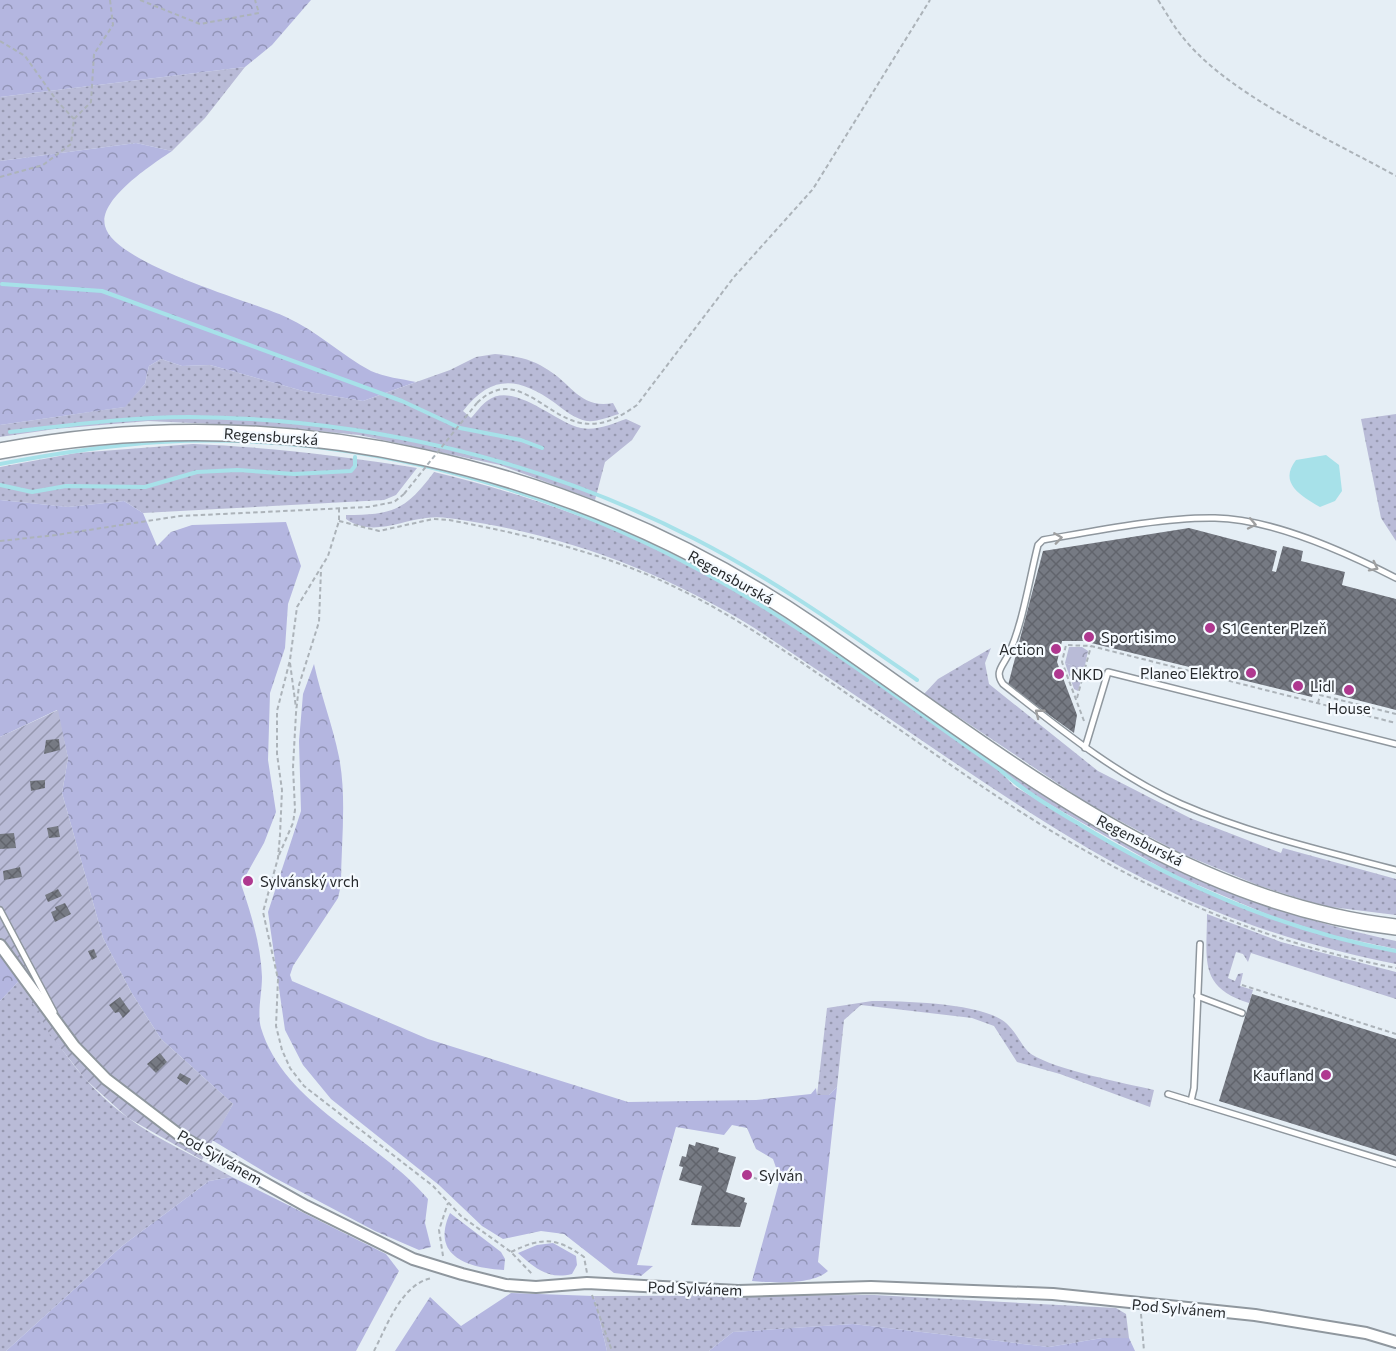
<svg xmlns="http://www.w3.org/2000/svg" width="1396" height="1351" viewBox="0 0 1396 1351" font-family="Commissioner,sans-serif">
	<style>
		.grass { fill: url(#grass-dots) }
		.forest { fill: url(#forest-crowns) }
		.park { fill: url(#park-crowns) }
		.garden { fill: url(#garden-furrows) }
		.water { fill: #a7e1e9 }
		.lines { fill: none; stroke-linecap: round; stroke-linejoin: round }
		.stream { stroke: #a7e1e9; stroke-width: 4 }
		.building { fill: url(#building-cross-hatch) }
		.service-casing { stroke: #8f979e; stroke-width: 8 }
		.minor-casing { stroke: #8f979e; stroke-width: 14 }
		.secondary-casing { stroke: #8f979e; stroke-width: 18 }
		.path { stroke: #acb3b9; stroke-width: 2; stroke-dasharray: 4.5 3; stroke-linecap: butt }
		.service { stroke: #fff; stroke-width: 5 }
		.minor { stroke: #fff; stroke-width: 10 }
		.secondary { stroke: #fff; stroke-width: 15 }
		.path-bridge { stroke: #acb3b9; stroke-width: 2; stroke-dasharray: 4.5 3; stroke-linecap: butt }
		.oneway { stroke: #9e9fa0 }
		.poi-dot { fill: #af388f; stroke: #f5faff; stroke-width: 2 }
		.labels { text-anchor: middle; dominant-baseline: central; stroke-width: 4.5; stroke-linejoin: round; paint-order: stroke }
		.street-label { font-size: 15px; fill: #272a2d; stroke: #f5faff }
		.poi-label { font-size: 15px; fill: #272a2d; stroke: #f5faff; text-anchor: start }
	</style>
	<defs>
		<pattern id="grass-dots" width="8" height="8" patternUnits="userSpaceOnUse" patternTransform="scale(1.5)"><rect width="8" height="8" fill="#b9bbd7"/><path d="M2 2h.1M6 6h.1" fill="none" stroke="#9698af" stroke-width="1.8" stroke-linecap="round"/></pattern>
		<pattern id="forest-crowns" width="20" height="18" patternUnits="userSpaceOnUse" patternTransform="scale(1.5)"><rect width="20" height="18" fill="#b4b6e0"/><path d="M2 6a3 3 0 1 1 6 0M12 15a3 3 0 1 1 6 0" fill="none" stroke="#9294b6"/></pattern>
		<pattern id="park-crowns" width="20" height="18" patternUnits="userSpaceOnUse" patternTransform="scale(1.5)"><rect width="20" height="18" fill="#b9bbd7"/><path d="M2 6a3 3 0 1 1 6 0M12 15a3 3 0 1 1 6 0" fill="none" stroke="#9698af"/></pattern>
		<pattern id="garden-furrows" width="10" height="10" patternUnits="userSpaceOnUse" patternTransform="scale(1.5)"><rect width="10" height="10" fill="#b9bbd7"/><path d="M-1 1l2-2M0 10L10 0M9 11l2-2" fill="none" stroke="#9698af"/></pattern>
		<pattern id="building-cross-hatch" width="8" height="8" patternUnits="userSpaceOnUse" patternTransform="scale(1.5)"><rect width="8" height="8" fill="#767a83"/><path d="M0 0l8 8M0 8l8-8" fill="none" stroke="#61646c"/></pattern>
	</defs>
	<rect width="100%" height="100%" fill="#e5eef5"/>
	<g class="grass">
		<path d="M245,67L205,118L172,151L136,143L0,161V97Z"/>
		<path d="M495,354C514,356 529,358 545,368C572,383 579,409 613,403L619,414C609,417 597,422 587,421C575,419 564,410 555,403C518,377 492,374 463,411L471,418C476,413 481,405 487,401C513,380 554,422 581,428C596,431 612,424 626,419L641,426L632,440L605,462L595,500L500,465L359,435L278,427L148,421L55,429L0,437V425L124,407L145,384L149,366L161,359L182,366L210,365L303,391L363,401L450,370L476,357Z"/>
		<path d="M1396,414V541L1381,518L1361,419Z"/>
		<path d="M193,444C269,447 342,456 417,468L396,495L384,500L143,513L124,501L68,507L0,500V467L76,453Z"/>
		<path d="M434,472C512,491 586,515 657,549C780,607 887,692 997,768L1014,786L1043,803L1135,857L1208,893L1312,932L1396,952V964C1316,948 1236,924 1163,888C1087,852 1018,805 949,759C885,715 820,672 756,629C665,573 568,536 462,520C450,518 438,516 426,518C399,521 372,537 346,519V515C393,515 406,510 434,472Z"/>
		<path d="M991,648L985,663L989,684L1098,771L1190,818L1281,853L1283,848L1396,879V915L1323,906L1260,886L1180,853L1090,805L924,694L938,679Z"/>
		<path d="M1065,663L1084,670L1078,691L1074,689Z"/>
		<path d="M958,737C1013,774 1069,813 1127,844C1212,889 1303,922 1396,941V949L1330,935L1271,916L1172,874L1030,793Z"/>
		<path d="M1207,914L1281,942L1396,972V999L1251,953L1248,962L1243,954L1236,952L1228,978L1235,981L1238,974L1243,973L1240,986L1253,990L1249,1003C1198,987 1207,960 1207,914Z"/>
		<path d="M20,980C48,1032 79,1082 127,1117C159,1141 198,1157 232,1177L209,1181L122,1246L6,1351H0V1001Z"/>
		<path d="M872,1001C904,1001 976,1003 1002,1020C1016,1029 1021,1047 1031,1054C1056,1070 1124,1083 1154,1090L1150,1107L1060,1074L1017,1062L994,1026L972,1018L861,1005L844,1020L837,1087L829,1095H817L827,1008Z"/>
		<path d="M874,1295L1116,1308L1126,1314L1129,1338H1102L1049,1347L853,1324L733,1332L709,1351H607L594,1296Z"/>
	</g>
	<g class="forest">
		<path d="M0,0H311L272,45L245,67L0,97Z"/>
		<path d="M136,143L172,151C153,164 98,199 105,226C114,264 251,301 286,317C317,331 341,355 371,371C384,377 402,379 416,382L363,401L303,391L210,365L182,366L161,359L149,366L145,384L125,407L0,425V161Z"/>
		<path d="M0,500L68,507L124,501L143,513L157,546L171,532L192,525L286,522L301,566L288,604L285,648L270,693L268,760L276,812L264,843L241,884C251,913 261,946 262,977C262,993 257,1013 261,1028C284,1105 379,1140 428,1199L425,1223L431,1247L419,1250L375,1231L273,1177L212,1140L233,1104L161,1039L131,992L103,938L62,793L68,758L57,710L0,737Z"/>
		<path d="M314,664C321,696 333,726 339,757C347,798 341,844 341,885L338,898L293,966L290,975L292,981L428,1039L628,1102L756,1100L811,1094L816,1088L817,1095H829L837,1087L818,1262L828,1271C813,1285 772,1283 752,1281L780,1179L773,1159L756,1149L747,1128L732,1125L724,1135L676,1127L637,1265L653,1266L641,1276L614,1273L564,1234L541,1231L503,1239L482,1226L439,1185L331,1099L303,1065L285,1030L268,912L301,811L299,741L303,694Z"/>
		<path d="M0,954L20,980L0,1001Z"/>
		<path d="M232,1177L386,1254L399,1271L356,1351H6L122,1246L209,1181Z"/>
		<path d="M450,1213L501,1252L505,1259L504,1270C469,1268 430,1257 450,1213Z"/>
		<path d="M553,1243L576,1256L577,1265L572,1274C548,1280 535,1268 518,1253L537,1245Z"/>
		<path d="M511,1293L594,1296L607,1351H395L430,1297L461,1326Z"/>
		<path d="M853,1324L1049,1347L1102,1338H1129L1135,1351H709L733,1332Z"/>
	</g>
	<path class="park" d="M1069,647H1082L1088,651L1084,670L1065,663Z"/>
	<path class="garden" d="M58,710L68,758L62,793L103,938L131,992L161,1039L233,1104L202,1160L128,1118L85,1079L49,1033L20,981L0,954V737Z"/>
	<path class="water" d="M1326,455L1339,465L1342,491L1335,501L1320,507C1301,496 1278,483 1296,460Z"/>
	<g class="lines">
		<g class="stream">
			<path d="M2,284L102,291L402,401L460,428L521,440L542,448"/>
			<path d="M10,432C70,425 129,417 189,417C364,418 540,459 695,539C773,579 845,630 917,680"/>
			<path d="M0,464C53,454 107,445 161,442C355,431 556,488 723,583C819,637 907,705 998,768C1024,792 1054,809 1084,827C1180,885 1285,931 1396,951"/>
			<path d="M0,485L32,492L66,486L145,487L197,472L238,470L294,474L351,471L355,466V457"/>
		</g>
	</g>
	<g class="building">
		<path d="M1189,528L1277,551L1272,571L1276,572L1283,546L1303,551L1301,561L1345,572L1342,585L1396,599V710L1314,689L1312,697L1083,641H1062L1057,662L1077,715L1074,733L1008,685L1043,551Z"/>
		<path d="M59,739L60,750L44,754L46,740Z"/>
		<path d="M45,780V788L31,791L30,781Z"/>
		<path d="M58,826L60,837L49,838L47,828Z"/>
		<path d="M14,833L16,848L0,849V834Z"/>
		<path d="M20,867L22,877L4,880L3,871Z"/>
		<path d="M58,889L62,896L48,902L45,895Z"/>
		<path d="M65,903L71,914L55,922L51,912L56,910L55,907Z"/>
		<path d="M94,949L97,957L92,960L88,951Z"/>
		<path d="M1252,994L1396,1039V1156L1219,1101Z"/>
		<path d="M120,997L130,1011L123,1018L119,1012L115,1013L109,1005Z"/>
		<path d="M160,1053L167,1062L156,1073L147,1064Z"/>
		<path d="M180,1073L191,1079L187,1085L177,1078Z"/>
		<path d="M696,1142L719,1148L718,1152L736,1157L726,1192L745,1198L744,1202L747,1203L740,1227L691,1225L702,1186L679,1180L683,1167L679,1166L682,1156L686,1157L689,1144L695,1146Z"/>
	</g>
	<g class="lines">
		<g class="service-casing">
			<g id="service">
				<path d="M1396,578C1345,552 1273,519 1215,518C1164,517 1094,531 1043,540L1038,545C1030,576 1022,628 1008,655C1003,666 994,672 1003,684C1059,728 1116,775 1181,804C1250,834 1324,851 1396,870"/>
				<path d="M1085,748L1108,672L1396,744"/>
				<path d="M0,910L54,1012"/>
				<path d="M1197,996L1242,1013"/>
				<path d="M1168,1094L1396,1164"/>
				<path d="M1191,1101L1194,1088L1200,944"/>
			</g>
		</g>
		<g class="minor-casing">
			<path id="minor" d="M0,945L74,1046L106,1079L182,1137L306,1206L413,1259L462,1274L506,1285L536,1287L587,1283L738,1291L871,1287L1053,1294L1255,1315L1366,1333L1396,1342"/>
		</g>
		<g class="secondary-casing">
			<path id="secondary" d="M0,451C283,397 576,464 813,626C992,748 1172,902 1396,927"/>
		</g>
		<g class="path">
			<path d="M140,0L200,24L259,13L255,0"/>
			<path d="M1158,0C1166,12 1172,24 1181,35C1226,94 1330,139 1396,176"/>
			<path d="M0,41L25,56L57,101L74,119"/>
			<path d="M0,177L43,165L71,144L74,119L91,102L94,54L113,25L110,0"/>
			<path d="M477,403C515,365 544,416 581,423C603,427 620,417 637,405L734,277L813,189L930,0"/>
			<path d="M339,508V521L328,556L297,607L290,660L277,711V754L282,790L280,835L278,858L263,912L278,979L276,1026L282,1050L290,1068L304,1086L433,1186L461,1216L511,1252L533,1275"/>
			<path d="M339,521L379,531L433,519L449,520C528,535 605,553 677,588C743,620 802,663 862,704C935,753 1007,807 1084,850C1180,906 1287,947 1396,968"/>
			<path d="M0,541L56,535L180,516L368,507L394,502L404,494"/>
			<path d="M290,663L296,708"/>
			<path d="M1077,698L1091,646"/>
			<path d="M1318,703L1320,695L1396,714"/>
			<path d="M1084,721L1062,662L1066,645L1091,646L1396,723"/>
			<path d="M279,855L293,823L295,810L293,767L296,713L299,685L319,622L321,570"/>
			<path d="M1242,985L1396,1034"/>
			<path d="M747,1175L757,1179"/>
			<path d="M511,1252C542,1237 556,1237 584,1257L587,1273"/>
			<path d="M443,1256L439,1230L448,1203"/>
			<path d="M592,1295L612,1351"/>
			<path d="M1141,1314L1144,1351"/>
			<path d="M374,1351C387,1326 401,1284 432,1278"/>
		</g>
		<use href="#service" class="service"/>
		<use href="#minor" class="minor"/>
		<use href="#secondary" class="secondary"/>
		<path class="path-bridge" d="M404,494L477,403"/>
	</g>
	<defs><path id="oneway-chevron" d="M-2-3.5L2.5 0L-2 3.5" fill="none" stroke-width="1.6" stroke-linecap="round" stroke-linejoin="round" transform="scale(1.5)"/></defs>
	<g class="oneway">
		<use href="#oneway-chevron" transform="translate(1252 524) rotate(12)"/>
		<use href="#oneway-chevron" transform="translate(1058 538) rotate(-8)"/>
		<use href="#oneway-chevron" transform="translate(1374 567) rotate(27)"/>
		<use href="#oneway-chevron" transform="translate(1039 713) rotate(-142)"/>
	</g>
	<g class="poi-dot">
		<circle cx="1210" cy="628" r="6"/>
		<circle cx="1089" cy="637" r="6"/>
		<circle cx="1056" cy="649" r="6"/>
		<circle cx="1251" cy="673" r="6"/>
		<circle cx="1059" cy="674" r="6"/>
		<circle cx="1298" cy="686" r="6"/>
		<circle cx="1349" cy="690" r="6"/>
		<circle cx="248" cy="881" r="6"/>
		<circle cx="1326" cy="1075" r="6"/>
		<circle cx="747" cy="1175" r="6"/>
	</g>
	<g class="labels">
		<g class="street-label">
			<text transform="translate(271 436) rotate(4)">Regensburská</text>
			<text transform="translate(731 577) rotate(29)">Regensburská</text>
			<text transform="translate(1140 840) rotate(27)">Regensburská</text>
			<text transform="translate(220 1157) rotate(30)">Pod Sylvánem</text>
			<text transform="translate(695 1288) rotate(2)">Pod Sylvánem</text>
			<text transform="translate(1179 1308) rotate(5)">Pod Sylvánem</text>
		</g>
		<g class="poi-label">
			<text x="1222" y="628">S1 Center Plzeň</text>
			<text x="1101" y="637">Sportisimo</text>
			<text x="1044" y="649" text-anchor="end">Action</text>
			<text x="1239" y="673" text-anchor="end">Planeo Elektro</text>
			<text x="1071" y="674">NKD</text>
			<text x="1310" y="686">Lidl</text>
			<text x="1349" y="708" text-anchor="middle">House</text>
			<text x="260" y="881">Sylvánský vrch</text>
			<text x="1314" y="1075" text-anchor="end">Kaufland</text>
			<text x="759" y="1175">Sylván</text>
		</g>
	</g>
</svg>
